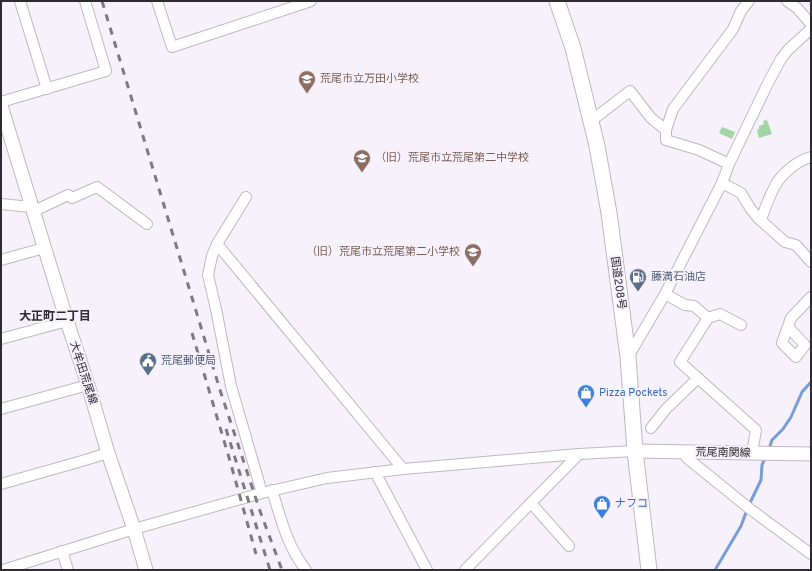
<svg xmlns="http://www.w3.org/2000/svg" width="812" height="571" viewBox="0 0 812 571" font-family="Overpass,'Noto Sans JP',sans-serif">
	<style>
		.green { fill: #a3d4a3 }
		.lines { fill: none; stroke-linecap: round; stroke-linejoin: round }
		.stream { stroke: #779ed7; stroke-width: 3 }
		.minor-casing { stroke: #bdb8c1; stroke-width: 12 }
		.major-casing { stroke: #bdb8c1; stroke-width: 15 }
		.highway-casing { stroke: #bdb8c1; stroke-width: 17 }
		.minor { stroke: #fff; stroke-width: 10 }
		.major { stroke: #fff; stroke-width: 13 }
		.highway { stroke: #fff; stroke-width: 15 }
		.rail { stroke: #7e7a80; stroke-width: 3; stroke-dasharray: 7 7; stroke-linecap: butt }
		.labels { text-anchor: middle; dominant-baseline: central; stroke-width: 4; stroke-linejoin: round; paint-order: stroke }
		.education-label { font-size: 11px; fill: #785e54; stroke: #f6f1fa; text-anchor: start }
		.service-label { font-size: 11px; fill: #4e5e75; stroke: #f6f1fa; text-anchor: start }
		.street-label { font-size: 11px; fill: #2e2c30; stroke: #f6f1fa }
		.shop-label { font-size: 11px; fill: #366cbe; stroke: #f6f1fa; text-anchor: start }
		.neighbourhood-label { font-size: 12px; font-weight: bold; fill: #2e2c30; stroke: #f6f1fa }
	</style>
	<rect width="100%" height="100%" fill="#f6f1fa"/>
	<g class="green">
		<path d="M767,120L772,134L759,138L757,130L759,129V126L764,124L763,121Z"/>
		<path d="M722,127L735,132L732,139L719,133Z"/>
	</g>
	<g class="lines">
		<g class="stream">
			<path d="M769,449L772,440L783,429L791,417L802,392L811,382"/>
			<path d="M749,505L761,480L762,465L766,456"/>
			<path d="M715,570L741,526L747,510"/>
		</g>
		<g class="minor-casing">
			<g id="minor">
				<path d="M20,1L47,89"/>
				<path d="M157,1L172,47L311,1"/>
				<path d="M787,1L797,8L811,24"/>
				<path d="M1,102L106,71L85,1"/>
				<path d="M591,121L630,91L651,118L666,130"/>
				<path d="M729,164L699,150L666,140V130L673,109L733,29L741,11L749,1"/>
				<path d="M722,183L741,193L750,208L758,218L785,242L796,245L811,262"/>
				<path d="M246,197L217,244L212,256L208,275L216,309L231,386L262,493"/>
				<path d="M1,204L31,207"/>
				<path d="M32,212L68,195L72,198L97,187L147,224"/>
				<path d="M761,220C765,208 770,195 776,184C783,173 798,160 811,157"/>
				<path d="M217,244L403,469"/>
				<path d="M1,260L44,248"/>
				<path d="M665,294L685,305L694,306L708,318L720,314L741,325"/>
				<path d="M708,318L680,362L756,430L752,453"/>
				<path d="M788,327L805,345L796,357L782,343L791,318L811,297"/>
				<path d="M1,339L67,321"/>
				<path d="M628,357L665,294L722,183L729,164L768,83L781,59L788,50L811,29"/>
				<path d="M1,409L88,385"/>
				<path d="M651,428L666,409L698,378"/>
				<path d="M689,452L687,458L750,509L811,554"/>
				<path d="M375,472L427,570"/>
				<path d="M1,484L82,461L108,453"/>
				<path d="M272,490C281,519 287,546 306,570"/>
				<path d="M531,503L569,546"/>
				<path d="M62,551L68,570"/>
				<path d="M3,570L134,529L262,493L327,478L403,469L579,454L635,451"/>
				<path d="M465,570L579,454"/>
			</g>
		</g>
		<g class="major-casing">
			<g id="major">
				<path d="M1,106L67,321L88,385L108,453L134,529L146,570"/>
				<path d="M635,451L811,454"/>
			</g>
		</g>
		<g class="highway-casing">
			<path id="highway" d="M557,1L573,48L597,146L609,213L628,357L635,451L649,570"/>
		</g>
		<use href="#minor" class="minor"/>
		<use href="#major" class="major"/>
		<use href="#highway" class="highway"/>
		<g class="rail">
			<path d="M102,1L220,390L260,511L282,570"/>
			<path d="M192,333L230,461L256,554"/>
			<path d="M226,429L270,570"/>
		</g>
	</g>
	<defs>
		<g id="school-pin" transform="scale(0.9)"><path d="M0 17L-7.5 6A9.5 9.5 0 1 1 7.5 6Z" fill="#8d6e63" stroke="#f6f1fa"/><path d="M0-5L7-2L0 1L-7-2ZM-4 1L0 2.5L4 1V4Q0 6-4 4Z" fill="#fff"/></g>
		<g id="fuel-pin" transform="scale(0.9)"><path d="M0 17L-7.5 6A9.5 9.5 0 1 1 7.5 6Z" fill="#5c6f8a" stroke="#f6f1fa"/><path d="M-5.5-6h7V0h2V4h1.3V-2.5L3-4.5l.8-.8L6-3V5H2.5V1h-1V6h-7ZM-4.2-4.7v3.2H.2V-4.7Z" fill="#fff"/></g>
		<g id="civic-pin" transform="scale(0.9)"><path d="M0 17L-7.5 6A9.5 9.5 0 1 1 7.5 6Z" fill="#5c6f8a" stroke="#f6f1fa"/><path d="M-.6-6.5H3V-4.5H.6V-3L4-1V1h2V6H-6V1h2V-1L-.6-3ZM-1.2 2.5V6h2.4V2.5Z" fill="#fff"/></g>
		<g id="shop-pin" transform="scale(0.9)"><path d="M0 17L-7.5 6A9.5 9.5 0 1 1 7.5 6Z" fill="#3f7fe0" stroke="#f6f1fa"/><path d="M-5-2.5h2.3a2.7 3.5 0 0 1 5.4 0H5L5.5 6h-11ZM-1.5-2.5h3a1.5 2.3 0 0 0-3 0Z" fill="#fff"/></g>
	</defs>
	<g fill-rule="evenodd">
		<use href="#school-pin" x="307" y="79"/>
		<use href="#school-pin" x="362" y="158"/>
		<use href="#school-pin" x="473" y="252"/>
		<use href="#fuel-pin" x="638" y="277"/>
		<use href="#civic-pin" x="148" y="361"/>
		<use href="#shop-pin" x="586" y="393"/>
		<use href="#shop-pin" x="602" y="504"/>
	</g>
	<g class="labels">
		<g class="education-label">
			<text x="320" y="79">荒尾市立万田小学校</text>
			<text x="375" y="158">（旧）荒尾市立荒尾第二中学校</text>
			<text x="460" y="252" text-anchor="end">（旧）荒尾市立荒尾第二小学校</text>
		</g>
		<g class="service-label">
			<text x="651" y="277">藤満石油店</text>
			<text x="161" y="361">荒尾郵便局</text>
		</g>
		<g class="street-label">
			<text transform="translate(618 283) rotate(82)">国道208号</text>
			<text transform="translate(83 373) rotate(72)">大牟田荒尾線</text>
			<text transform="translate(723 453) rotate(1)">荒尾南関線</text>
		</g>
		<g class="shop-label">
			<text x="599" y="393">Pizza Pockets</text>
			<text x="615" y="504">ナフコ</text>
		</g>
		<g class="neighbourhood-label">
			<text x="55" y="317">大正町二丁目</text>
		</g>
	</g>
	<rect width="812" height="571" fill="none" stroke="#2e2c30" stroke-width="4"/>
</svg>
